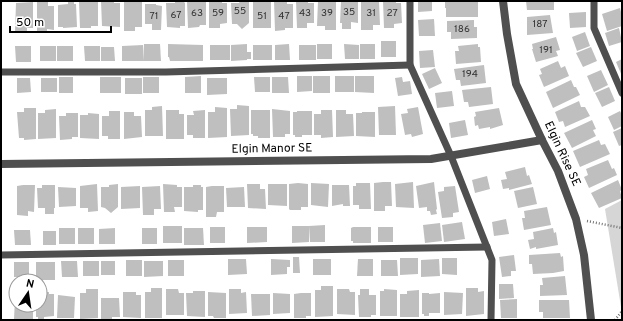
<svg xmlns="http://www.w3.org/2000/svg" width="623" height="321" viewBox="0 0 623 321" font-family="Overpass,sans-serif">
	<style>
		.green { fill: #d6d6d6 }
		.building { fill: #bfbfbf }
		.lines { fill: none; stroke-linecap: round; stroke-linejoin: round }
		.path { stroke: #717171; stroke-width: 2.5; stroke-dasharray: 1 2; stroke-linecap: butt }
		.lane { stroke: #4f4f4f; stroke-width: 7 }
		.street { stroke: #4f4f4f; stroke-width: 8 }
		.labels { text-anchor: middle; dominant-baseline: central; stroke-width: 4; stroke-linejoin: round; paint-order: stroke }
		.number-label { font-size: 10px; fill: #303030 }
		.street-label { font-size: 12px; fill: #000; stroke: #fff }
	</style>
	<rect width="100%" height="100%" fill="#fff"/>
	<path class="green" d="M622,200V313L605,209Z"/>
	<g class="building">
		<path d="M79,1L98,2V26H91V28H80Z"/>
		<path d="M101,1H114V3H120V27L102,26Z"/>
		<path d="M130,1H142V27H135V31H124V2Z"/>
		<path d="M187,1L206,2V25H200L199,27L188,28Z"/>
		<path d="M209,1H222V3H227V23L220,24V28H209Z"/>
		<path d="M240,1H249V23L242,29L237,24H232L231,3H239Z"/>
		<rect x="253" y="1" width="18" height="27"/>
		<path d="M274,1H287V4H293V28H285V30L275,31Z"/>
		<path d="M296,1H308V3H314V23H307V28H297Z"/>
		<path d="M318,1H336V30H325V26H317Z"/>
		<path d="M341,1L358,2V23L351,22V29H342V23H340Z"/>
		<path d="M361,1H379L380,25H373V30H361Z"/>
		<path d="M383,1H396V3H401L402,23L394,24V28H384Z"/>
		<path d="M418,1H432V11L418,12Z"/>
		<path d="M445,1H475V2H478V17H446V8H445Z"/>
		<path d="M526,1H554V10H527Z"/>
		<path d="M33,2V28H27V32H15L16,3Z"/>
		<path d="M37,2H48V6H54V30L47,29V32H37Z"/>
		<path d="M68,2H74V4H76L77,27L63,28V27H58V5L68,4Z"/>
		<path d="M175,2H184L185,3V26H180V28L167,27L166,3H175Z"/>
		<path d="M145,4H156V5L162,6L161,30H152V24H145Z"/>
		<path d="M620,8L622,16V26L607,31L602,14Z"/>
		<path d="M586,12V27L570,28L569,13Z"/>
		<path d="M550,15L553,33L527,35V17Z"/>
		<path d="M434,19L435,36H419L418,20Z"/>
		<path d="M474,20V27H477V38L451,39V32H447V21Z"/>
		<path d="M619,28L622,42L609,46L605,33Z"/>
		<path d="M585,32L590,46L577,51L572,37Z"/>
		<path d="M556,37L560,50L556,51L558,56L536,62L532,49H533L532,44Z"/>
		<rect x="381" y="41" width="15" height="16"/>
		<path d="M144,44H160L161,61H143Z"/>
		<path d="M168,44L203,45V61H170L169,57H168Z"/>
		<path d="M247,44V52H251V59H247V60L231,61V45Z"/>
		<path d="M289,44L290,60H275V45Z"/>
		<rect x="317" y="44" width="15" height="15"/>
		<path d="M344,44L359,45V59H345Z"/>
		<rect x="360" y="44" width="15" height="15"/>
		<path d="M478,44V47H480L481,62L456,64L455,51H459L458,46Z"/>
		<path d="M143,45V61H122V46Z"/>
		<rect x="210" y="45" width="20" height="15"/>
		<rect x="253" y="45" width="19" height="15"/>
		<rect x="299" y="45" width="17" height="15"/>
		<path d="M15,46H31V62H16Z"/>
		<rect x="40" y="46" width="16" height="15"/>
		<rect x="57" y="46" width="16" height="15"/>
		<path d="M84,46H100V61H85Z"/>
		<path d="M101,47H114L115,61H101Z"/>
		<path d="M591,47L597,61L583,67L576,53Z"/>
		<path d="M433,50L435,67L420,68L419,51Z"/>
		<path d="M622,59V76L616,62Z"/>
		<path d="M558,61L561,68L565,66L569,76L544,87L539,75L542,74L540,69Z"/>
		<path d="M484,65L486,83L461,86L460,80H456L454,69Z"/>
		<path d="M435,68L442,83L429,89L422,74Z"/>
		<path d="M601,70L608,85L594,92L587,76Z"/>
		<path d="M201,76V93H185V77Z"/>
		<path d="M297,76H312V91L297,92Z"/>
		<rect x="313" y="76" width="17" height="17"/>
		<rect x="335" y="76" width="19" height="16"/>
		<path d="M355,76H374V93L355,92Z"/>
		<rect x="59" y="77" width="14" height="16"/>
		<rect x="100" y="77" width="21" height="16"/>
		<rect x="143" y="77" width="16" height="16"/>
		<path d="M254,77H270V92H255Z"/>
		<path d="M272,77H288L289,93H272Z"/>
		<path d="M402,77L403,82L410,81L412,94L398,96L395,78Z"/>
		<path d="M17,78H30L31,92L17,93Z"/>
		<rect x="41" y="78" width="16" height="14"/>
		<rect x="125" y="78" width="17" height="16"/>
		<path d="M207,78H227V94L207,95Z"/>
		<path d="M571,80L574,87H576L580,95L553,108L546,92Z"/>
		<path d="M491,87L493,104L469,107L468,102H464L462,90Z"/>
		<path d="M609,87L615,101L602,107L595,93Z"/>
		<path d="M452,91L454,106L437,108L435,93Z"/>
		<path d="M579,101L581,107H585L590,116L565,127L563,121L559,122L555,112Z"/>
		<path d="M237,105L249,106V135L231,136L230,109H237Z"/>
		<path d="M162,106L163,136H145V110H152V107Z"/>
		<path d="M395,106L396,135H379L378,107Z"/>
		<path d="M215,107L227,108V137L208,138V112H215Z"/>
		<path d="M418,107L423,134L412,137L411,134L405,135L401,114L408,113L407,109Z"/>
		<path d="M24,108H36V139L24,140V138H19L17,112H24Z"/>
		<path d="M499,108L503,125L490,129V127L479,129L478,125L475,126L474,117L476,116L475,112Z"/>
		<path d="M56,109V138L38,139V113H45V110Z"/>
		<path d="M272,109L290,111V134H285V137H273Z"/>
		<path d="M166,110H179V114H184V139H166Z"/>
		<path d="M205,110V138H193V135H187V115H194L193,111Z"/>
		<path d="M251,110H270V138H258V136H253V134H251Z"/>
		<path d="M321,110H332L333,137L321,138V135H314V114H321Z"/>
		<path d="M336,110H346V114H353L354,136L336,137Z"/>
		<path d="M109,111H120V139H108V136H102V116H109Z"/>
		<path d="M297,111H312V135H302V137H295V135H293V112H297Z"/>
		<path d="M620,111L622,115V126L614,130L608,117Z"/>
		<path d="M124,112H134V116H141L142,137L124,139Z"/>
		<path d="M362,112H375V137L356,136V113H362Z"/>
		<path d="M66,113H78V137H72V139L60,140L59,116H66Z"/>
		<path d="M88,113L99,114V139L80,138V115H88Z"/>
		<path d="M465,120L468,135L451,138L449,123Z"/>
		<path d="M592,120L596,129L593,130L596,136L572,148L564,133Z"/>
		<path d="M622,128V145L619,146L613,132Z"/>
		<path d="M599,140L601,145L605,144L610,154L580,167L573,151Z"/>
		<path d="M608,160L612,169L614,168L617,175L589,188L584,177L588,175L586,169Z"/>
		<path d="M525,167L527,176L529,175L532,184L509,190V188L503,189L501,180L507,179L505,172Z"/>
		<path d="M487,176L490,189L475,193L472,180Z"/>
		<path d="M618,180L622,190L620,191L622,198L599,208L591,193Z"/>
		<path d="M383,182H391L392,206H385V211H374V183Z"/>
		<path d="M413,182L414,208L396,207L395,184Z"/>
		<path d="M434,182L437,209L436,210L437,214L431,215L430,211H427V207L419,208L416,186Z"/>
		<path d="M298,183L308,184V207H301V210H290L289,209V184Z"/>
		<path d="M311,183L329,184L328,207L311,205Z"/>
		<path d="M356,183H370L371,209H359V205H353V186H356Z"/>
		<path d="M97,184L98,211L88,212V208H80V186Z"/>
		<path d="M118,184V207L111,213L105,208L101,207V187H109V185Z"/>
		<path d="M163,184L177,185V187H182V207H174L175,212H164Z"/>
		<path d="M247,184H260V189H265L266,209L248,208Z"/>
		<path d="M268,184H287V206L268,205Z"/>
		<path d="M23,185H35L34,212L28,211V216L17,215V186Z"/>
		<path d="M42,185H55V208H54V214H45V208H38L37,188H42Z"/>
		<path d="M193,185H201V187H203V210H198V212L184,211V187H193Z"/>
		<path d="M332,185H349L350,206H343V204L332,206Z"/>
		<path d="M140,186V208L121,209V187Z"/>
		<path d="M160,186L161,209H154V215H143L142,187Z"/>
		<path d="M212,186H224V212H217L216,217H206V187Z"/>
		<path d="M455,186L459,212L453,213V217L442,218L438,192L444,191V187Z"/>
		<path d="M58,187L76,188V206L59,207Z"/>
		<path d="M244,187L245,207H227L226,188Z"/>
		<path d="M533,187L537,204L518,208L514,191Z"/>
		<path d="M547,207L551,225L524,230L522,218H525L524,211Z"/>
		<path d="M506,219L509,234L494,236L492,222Z"/>
		<path d="M462,222L465,239L444,242L442,225Z"/>
		<path d="M440,223L442,241L425,243L423,225Z"/>
		<path d="M325,225V242H310L309,226Z"/>
		<rect x="163" y="226" width="19" height="17"/>
		<path d="M292,226H309V242L292,243Z"/>
		<rect x="210" y="227" width="15" height="16"/>
		<path d="M247,227H267V242L247,243Z"/>
		<path d="M353,227H371V243H353V241H351V228Z"/>
		<rect x="378" y="227" width="15" height="15"/>
		<rect x="59" y="228" width="16" height="16"/>
		<rect x="78" y="228" width="16" height="16"/>
		<path d="M115,228V244H99V229Z"/>
		<rect x="142" y="228" width="15" height="16"/>
		<path d="M184,228H203L204,245H184Z"/>
		<path d="M553,228L554,233L556,232L558,245L536,249V247L530,249L528,240L534,239L533,232Z"/>
		<path d="M14,230H30L31,245H15Z"/>
		<rect x="43" y="231" width="13" height="14"/>
		<path d="M560,253L561,257L563,256L564,271L553,273L533,274L532,264H529V255Z"/>
		<path d="M514,255L516,271H511V276L502,277L499,257Z"/>
		<path d="M293,257H299L300,273H293Z"/>
		<path d="M400,258H418V274L400,275Z"/>
		<path d="M442,258H457V275L442,274Z"/>
		<path d="M228,259H246L247,274L228,275Z"/>
		<path d="M271,259L290,260V267H287V274L271,275Z"/>
		<rect x="313" y="259" width="18" height="16"/>
		<path d="M358,259H373V276H357Z"/>
		<path d="M439,259L440,276L421,277V260Z"/>
		<rect x="126" y="260" width="16" height="16"/>
		<rect x="168" y="260" width="16" height="16"/>
		<path d="M381,260H397L398,276H381Z"/>
		<path d="M61,261H77L78,277H62Z"/>
		<rect x="83" y="261" width="16" height="15"/>
		<rect x="101" y="261" width="14" height="14"/>
		<path d="M144,261H163V276L144,277Z"/>
		<rect x="14" y="262" width="15" height="15"/>
		<rect x="36" y="262" width="19" height="18"/>
		<path d="M565,276L567,295L540,296V285H543L542,278Z"/>
		<path d="M499,284H513L514,298L499,299Z"/>
		<path d="M321,286H333V316L315,317V290H321Z"/>
		<path d="M151,288H162V318H145V292H151Z"/>
		<path d="M466,288H478V292L484,291V314L466,316Z"/>
		<path d="M86,289H98V318L80,319V293H86Z"/>
		<path d="M166,289H178L179,293H184V315H166Z"/>
		<path d="M229,289H241V293L246,292L247,313L229,314Z"/>
		<path d="M337,289H349L350,292H355V315L337,314Z"/>
		<path d="M360,289H369V295H376V315H371V317H359L358,295H360Z"/>
		<path d="M384,289L397,290V316H380V291H384Z"/>
		<path d="M419,290V317H400V294H407V291Z"/>
		<path d="M193,291H205V317L187,316L186,293H193Z"/>
		<path d="M41,292H49V294H54V316L44,317V319H38V317H36V305H40Z"/>
		<path d="M123,292H136V295H141V318L123,317Z"/>
		<path d="M208,292L226,293V318H214L213,316H208Z"/>
		<path d="M444,292L463,293L462,314L444,315Z"/>
		<path d="M273,293L290,294V313L273,314Z"/>
		<path d="M301,293H311V316H306V318H294V294Z"/>
		<path d="M422,293H429V294L440,293V313H429V316H424V314H422Z"/>
		<path d="M251,294H270V315L252,316Z"/>
		<path d="M58,295L75,297L74,318H57Z"/>
		<path d="M101,298H119L120,317H112V319H101Z"/>
		<path d="M15,299H16V305H33V320L14,319Z"/>
		<path d="M517,299V318H501L500,300Z"/>
		<path d="M539,300H569L570,318H543V312H539Z"/>
	</g>
	<g class="lines">
		<g class="path">
			<path d="M587,221L622,228"/>
			<path d="M615,320L622,311"/>
		</g>
		<g class="lane">
			<path d="M410,1V65L451,156L492,260L491,320"/>
			<path d="M594,1V28L622,93"/>
			<path d="M1,72H166L410,65"/>
			<path d="M1,255L487,247"/>
		</g>
		<g class="street">
			<path d="M503,1L507,34L516,84L542,140L558,171L576,219L584,255L591,320"/>
			<path d="M1,164L431,159L542,140"/>
		</g>
	</g>
	<g class="labels">
		<g class="number-label">
			<text x="240" y="11">55</text>
			<text x="349" y="12">35</text>
			<text x="197" y="13">63</text>
			<text x="218" y="13">59</text>
			<text x="305" y="13">43</text>
			<text x="327" y="13">39</text>
			<text x="371" y="13">31</text>
			<text x="392" y="13">27</text>
			<text x="176" y="15">67</text>
			<text x="154" y="16">71</text>
			<text x="262" y="16">51</text>
			<text x="284" y="16">47</text>
			<text x="540" y="24">187</text>
			<text x="462" y="29">186</text>
			<text x="546" y="50">191</text>
			<text x="470" y="74">194</text>
		</g>
		<g class="street-label">
			<text transform="translate(272 149) rotate(-1)">Elgin Manor SE</text>
			<text transform="translate(562 154) rotate(65)">Elgin Rise SE</text>
		</g>
	</g>
	<rect width="623" height="321" fill="none" stroke="#000000" stroke-width="4"/>
	<g transform="translate(28 293) rotate(13)"><circle r="19" fill="#ffffff" stroke="#999999"/>
	<path d="M0-3L7 15L0 10L-7 15Z" fill="#000000"/>
	<text y="-6" font-size="11" font-weight="bold" text-anchor="middle" fill="#000000">N</text>
	</g>
	<path d="M10 26v6h101v-6" fill="none" stroke="#000000" stroke-width="2"/>
	<text x="16" y="26" font-size="12" fill="#000000" stroke="#ffffff" stroke-width="3" paint-order="stroke">50 m</text>
</svg>
